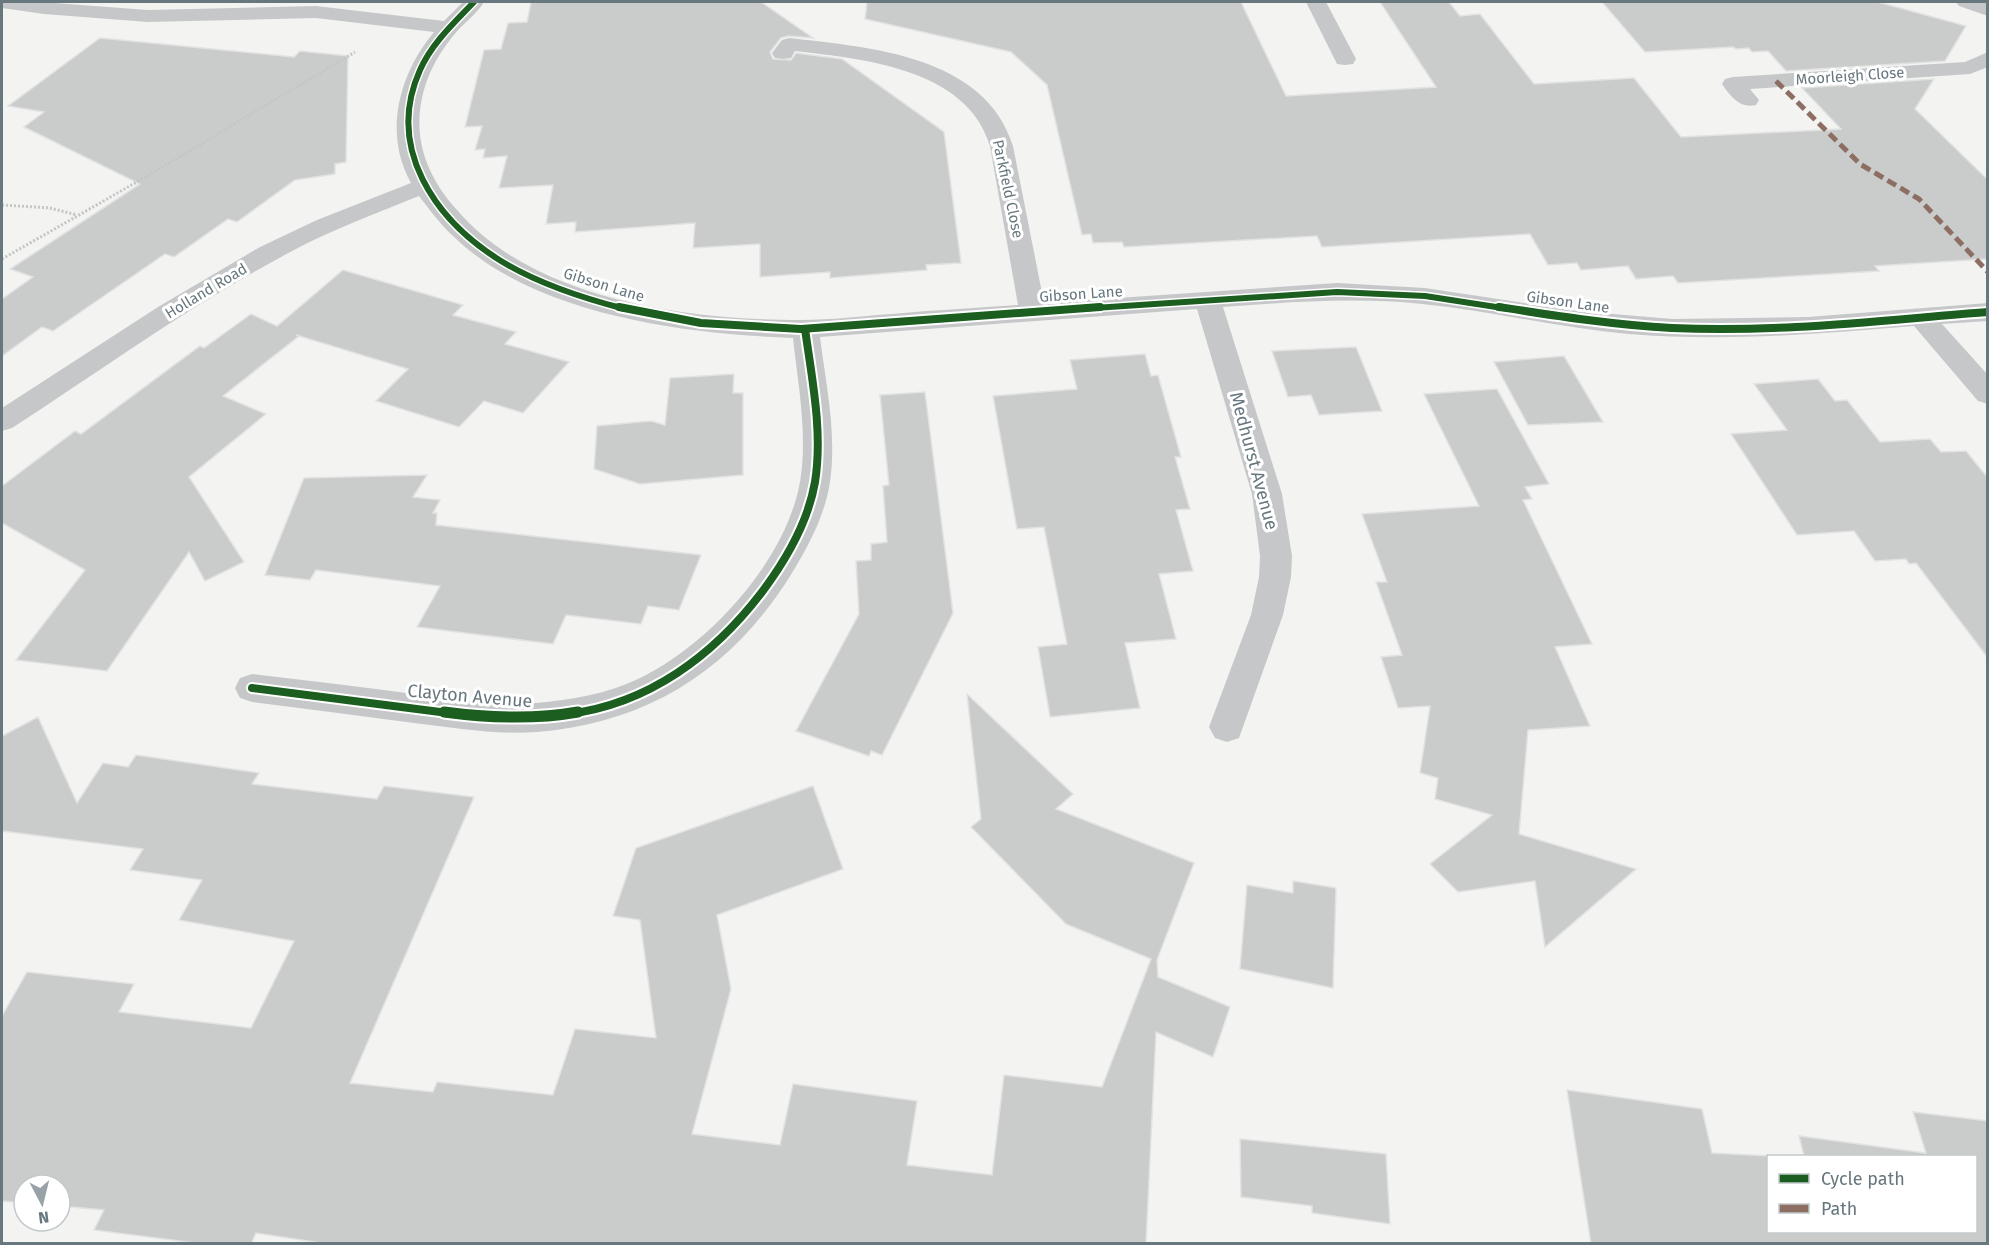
<svg xmlns="http://www.w3.org/2000/svg" width="1989" height="1245" viewBox="0 0 1989 1245" font-family="'Fira Sans',sans-serif">
	<style>
		.building { fill: #cacbcb; stroke: #e2e2e2; stroke-width: 1.5 }
		.lines { fill: none; stroke-linecap: round; stroke-linejoin: round }
		.path { stroke: #c4c5c5; stroke-width: 3; stroke-dasharray: 2 2; stroke-linecap: butt }
		.minor { fill: #c6c7c8; fill-rule: evenodd }
		.quiet { stroke: #8d6e63; stroke-width: 5; stroke-dasharray: 10 5; stroke-linecap: butt }
		.cycleway-far2-casing { stroke: #fff; stroke-width: 9 }
		.cycleway-far1-casing { stroke: #fff; stroke-width: 12 }
		.cycleway-casing { stroke: #fff; stroke-width: 15 }
		.cycleway-far2 { stroke: #1b5e20; stroke-width: 6 }
		.cycleway-far1 { stroke: #1b5e20; stroke-width: 8 }
		.cycleway { stroke: #1b5e20; stroke-width: 11 }
		.labels { text-anchor: middle; dominant-baseline: central; stroke-width: 6; stroke-linejoin: round; paint-order: stroke }
		.far-street-label { font-size: 15px; fill: #67777e; stroke: #fff }
		.street-label { font-size: 18px; fill: #67777e; stroke: #fff }
	</style>
	<rect width="100%" height="100%" fill="#f3f3f2"/>
	<g class="building">
		<path d="M531,2H761L813,38L789,36L781,38L770,52L773,59L791,60L796,53L842,59L944,132L961,263L926,265L927,270L830,278V272L760,277V244L693,248L695,223L575,232L576,222L546,224L553,185L499,188L507,156L483,158L485,149L475,150L482,126L465,127L484,50L501,49L508,23L527,22Z"/>
		<path d="M867,2H1241L1286,96L1436,87L1380,2H1449L1460,16L1480,14L1534,84L1634,78L1681,137L1841,129L1802,88L1934,79L1915,109L1988,180V259L1875,266L1879,271L1678,283L1673,276L1636,279L1628,266L1581,270L1577,263L1548,265L1530,234L1322,247L1317,236L1124,247L1122,242L1093,243L1091,234L1082,235L1047,85L1011,52L865,19Z"/>
		<path d="M1602,2H1878L1966,26L1945,61L1786,71L1768,51L1752,52L1749,48L1736,49L1733,47L1645,52Z"/>
		<path d="M100,38L294,57L300,51L348,56L346,162L335,164V174L295,180L237,222L228,219L174,257L165,254L53,331L42,327L2,356V299L33,277L10,269L140,184L24,127L44,112L8,106Z"/>
		<path d="M343,270L463,305L453,315L516,332L505,344L569,362L523,413L484,401L459,427L376,401L408,369L296,335L299,336L223,396L266,414L189,477L244,562L205,581L189,552L107,671L16,660L85,570L2,523V486L75,431L81,434L200,346L204,348L251,314L277,326Z"/>
		<path d="M1356,347L1382,411L1319,415L1311,395L1288,397L1272,351Z"/>
		<path d="M1145,354L1151,376L1158,375L1181,457H1175L1190,509L1176,510L1193,571L1159,574L1176,639L1125,643L1140,708L1050,717L1038,647L1067,644L1044,527L1017,529L993,396L1077,389L1070,360Z"/>
		<path d="M1564,356L1603,422L1528,425L1494,362Z"/>
		<path d="M734,374L733,393H743V475L640,484L594,469L597,426L651,421L665,425L670,378Z"/>
		<path d="M1818,379L1835,401L1847,400L1880,442L1930,439L1941,452L1966,451L1988,478V658L1916,563L1909,564L1906,559L1875,561L1854,531L1797,535L1731,434L1787,430L1754,384Z"/>
		<path d="M1497,389L1549,484L1525,487L1532,499L1523,500L1592,644L1555,647L1590,726L1528,730L1519,834L1636,869L1545,947L1535,881L1458,892L1430,864L1492,815L1435,799L1438,778L1420,773L1430,706L1398,708L1381,657L1402,655L1376,582H1387L1362,514L1479,506L1424,394Z"/>
		<path d="M925,392L953,613L882,755L871,751L869,756L796,731L859,614L856,561L871,560V544L887,542L883,486L889,485L880,395Z"/>
		<path d="M427,475L413,497L440,500L433,513H437L436,525L701,555L679,610L648,606L641,624L566,615L553,644L417,627L440,586L316,570L310,580L265,575L304,478Z"/>
		<path d="M967,694L1073,794L1056,809L1194,863L1157,960L1158,977L1230,1007L1213,1057L1156,1032L1146,1244H328L256,1233L251,1244H203L94,1230L104,1210L60,1206V1185H24V1203L2,1201V1016L27,972L134,984L119,1012L251,1028L294,941L179,920L202,880L130,870L143,849L2,831V736L38,717L77,803L103,763L128,767L136,755L259,773L252,784L377,799L384,786L474,797L350,1083L433,1092L437,1082L553,1095L575,1029L656,1038L640,920L613,916L636,848L813,786L843,869L717,915L731,989L692,1134L780,1145L793,1084L917,1101L907,1165L992,1175L1004,1075L1102,1087L1151,959L1066,924L971,827L981,819Z"/>
		<path d="M1293,881L1336,888L1333,988L1240,969L1247,885L1293,893Z"/>
		<path d="M1567,1090L1702,1109L1712,1153L1771,1156H1768V1232H1976V1156H1804L1799,1136L1926,1153L1913,1112L1988,1121V1244H1591Z"/>
		<path d="M1240,1139L1386,1154L1390,1224L1312,1213V1206L1241,1197Z"/>
	</g>
	<g class="lines">
		<g class="path">
			<path d="M2,205L50,208L77,215"/>
			<path d="M2,259L149,175L355,52"/>
		</g>
		<g class="minor">
			<path d="M2,2H41L148,10L316,6L444,21L463,2H484C479,11 468,20 460,28C440,50 426,74 421,103C414,145 430,180 457,210C535,301 689,320 801,320C831,320 862,316 892,314C934,310 976,308 1018,305L990,146C967,68 862,59 795,51L791,58L783,59L775,58L772,53L782,40L789,38C868,47 985,55 1013,146L1044,303L1337,283L1425,288L1577,311L1673,319L1808,317L1988,303V321L1942,324L1988,375V404L1978,401L1914,326C1819,334 1724,342 1629,334C1560,328 1492,311 1422,304C1356,297 1290,302 1223,307L1282,494L1292,556L1291,577L1283,615L1239,738L1227,742L1215,738L1209,727L1251,615L1259,577L1260,556L1252,494L1197,309L820,337C826,385 837,433 830,482C825,515 809,545 792,573C733,669 649,723 537,732C496,735 455,728 414,723C360,716 306,709 252,702L240,698L235,688L240,678L252,674C306,680 360,687 414,694C455,699 495,706 536,703C571,700 606,694 638,679C708,646 786,561 800,482C808,434 798,385 793,338C684,334 533,315 452,235C440,224 429,209 419,196C377,213 334,229 294,250C195,302 105,368 12,428L2,431V408L158,307L260,247L317,220L411,183C383,133 399,74 434,32L316,18L148,22L44,14L2,8Z"/>
			<path d="M1306,2H1326L1356,59L1353,64L1345,65L1337,64Z"/>
			<path d="M1956,2L1988,3V16L1959,6Z"/>
			<path d="M1988,52V67L1970,74L1750,89L1759,100L1756,105C1740,109 1731,97 1722,84L1725,79L1733,77L1965,62Z"/>
		</g>
		<path class="quiet" d="M1776,81L1860,164L1919,199L1988,272"/>
		<g class="cycleway-far2-casing">
			<g id="cycleway-far2">
				<path d="M474,2C454,23 432,43 420,70C385,148 435,220 501,261C539,284 582,298 625,309"/>
				<path d="M1079,309L1337,292L1425,296L1509,309"/>
			</g>
		</g>
		<g class="cycleway-far1-casing">
			<g id="cycleway-far1">
				<path d="M619,307L701,323L801,329L1100,307"/>
				<path d="M1499,307C1557,316 1614,325 1672,328C1778,333 1883,320 1988,312"/>
				<path d="M252,688L456,714"/>
				<path d="M568,714C649,704 714,655 762,592C786,560 808,523 815,482C823,432 812,379 805,329"/>
			</g>
		</g>
		<g class="cycleway-casing">
			<path id="cycleway" d="M444,712C489,718 533,720 578,712"/>
		</g>
		<use href="#cycleway-far2" class="cycleway-far2"/>
		<use href="#cycleway-far1" class="cycleway-far1"/>
		<use href="#cycleway" class="cycleway"/>
	</g>
	<g class="labels">
		<g class="far-street-label">
			<text transform="translate(1850 76) rotate(-4)">Moorleigh Close</text>
			<text transform="translate(1008 189) rotate(78)">Parkfield Close</text>
			<text transform="translate(604 285) rotate(17)">Gibson Lane</text>
			<text transform="translate(206 291) rotate(-31)">Holland Road</text>
			<text transform="translate(1081 294) rotate(-4)">Gibson Lane</text>
			<text transform="translate(1568 302) rotate(8)">Gibson Lane</text>
		</g>
		<g class="street-label">
			<text transform="translate(1254 461) rotate(75)">Medhurst Avenue</text>
			<text transform="translate(470 696) rotate(5)">Clayton Avenue</text>
		</g>
	</g>
	<rect width="1989" height="1245" fill="none" stroke="#67777e" stroke-width="6"/>
	<rect x="1767" y="1155" width="210" height="78" fill="#ffffff" stroke="#c2c9cb" stroke-width="1.5"/>
	<rect x="1779" y="1174" width="30" height="9" fill="#1b5e20" stroke="#c2c9cb" stroke-width="1.5"/>
	<text x="1821" y="1185" font-size="18" fill="#67777e">Cycle path</text>
	<rect x="1779" y="1204" width="30" height="9" fill="#8d6e63" stroke="#c2c9cb" stroke-width="1.5"/>
	<text x="1821" y="1215" font-size="18" fill="#67777e">Path</text>
	<g transform="translate(42 1203) rotate(173)"><circle r="28" fill="#ffffff" stroke="#c2c9cb" stroke-width="1.5"/>
	<path d="M0-4.5L10 22L0 15L-10 22Z" fill="#98a2a7"/>
	<text y="-9" font-size="16" font-weight="bold" text-anchor="middle" fill="#67777e">N</text>
	</g>
</svg>
